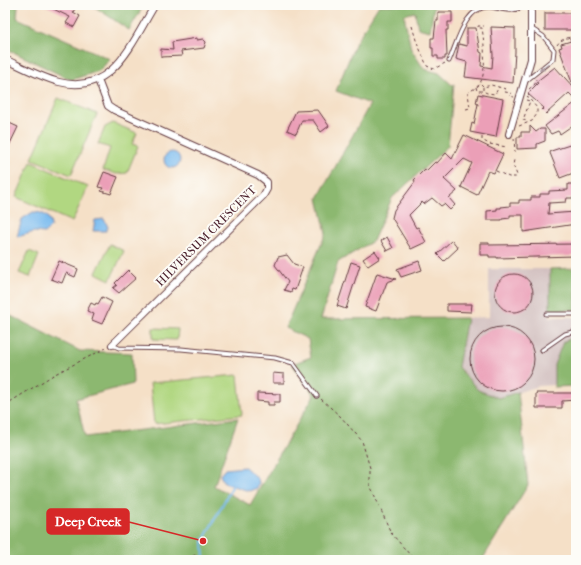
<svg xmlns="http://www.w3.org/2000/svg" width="581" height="565" viewBox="0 0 581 565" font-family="'IM FELL French Canon',serif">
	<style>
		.industrial { fill: #d2bfbf }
		.green { fill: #b1d781; stroke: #7e7b56 }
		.forest { fill: #8cb86f; stroke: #6b6c4d }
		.water { fill: #7abbef; stroke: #626d8d }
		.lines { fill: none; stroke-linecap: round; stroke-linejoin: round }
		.stream { stroke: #7abbef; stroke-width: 2 }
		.building { fill: #eb9fb7 }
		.lane-casing { stroke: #643c42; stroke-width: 5 }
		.street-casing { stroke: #643c42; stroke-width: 8 }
		.path { stroke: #643c42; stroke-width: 1; stroke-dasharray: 3 3; stroke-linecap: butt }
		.lane { stroke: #fff; stroke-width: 3 }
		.street { stroke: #fff; stroke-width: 6 }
		.oneway { fill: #ae9aa0 }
		.labels { text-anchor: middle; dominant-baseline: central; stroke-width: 4; stroke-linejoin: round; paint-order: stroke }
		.street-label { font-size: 12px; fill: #4a1f2b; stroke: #fdfcf7 }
		.leader { fill: none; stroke: #d62828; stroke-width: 1.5 }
		.callout-dot { fill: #d62828; stroke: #fdfcf7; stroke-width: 1.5 }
		.callout { fill: #d62828; stroke: #d62828; stroke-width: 1.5 }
		.callout-label { font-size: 13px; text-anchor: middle; font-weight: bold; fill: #fff }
	</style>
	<rect width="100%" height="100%" fill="#fdfcf7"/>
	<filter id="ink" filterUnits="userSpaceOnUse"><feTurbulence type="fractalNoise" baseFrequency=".025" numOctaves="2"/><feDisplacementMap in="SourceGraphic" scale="8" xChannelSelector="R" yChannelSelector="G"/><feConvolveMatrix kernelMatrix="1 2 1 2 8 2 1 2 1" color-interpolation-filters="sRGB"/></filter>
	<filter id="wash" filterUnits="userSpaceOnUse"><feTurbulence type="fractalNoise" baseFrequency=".012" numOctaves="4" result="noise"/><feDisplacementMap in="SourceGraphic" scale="16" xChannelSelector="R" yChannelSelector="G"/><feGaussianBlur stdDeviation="0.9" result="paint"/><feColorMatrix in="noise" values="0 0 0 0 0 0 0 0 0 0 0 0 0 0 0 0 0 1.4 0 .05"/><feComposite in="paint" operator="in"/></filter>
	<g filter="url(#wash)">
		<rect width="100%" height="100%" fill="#f5e0c7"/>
		<path class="industrial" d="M489,269H550V317H576V336L563,342L554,365V385L539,386L499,398L478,390L458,366L467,318L489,317Z"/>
		<g class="green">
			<path d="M58,98L97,114L71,175L32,159Z"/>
			<path d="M113,123L137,133L132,144L138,146L127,173L117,174L103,170L110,148L98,144L105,127Z"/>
			<path d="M31,162L88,187L72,222L16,197Z"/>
			<path d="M110,244L124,251L110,280L96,273Z"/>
			<path d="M29,251L39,255L30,277L19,273Z"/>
			<path d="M153,328L178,329L177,340L153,339Z"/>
			<path d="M238,375L242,415L154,424L150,383Z"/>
		</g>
		<g class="forest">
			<path d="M5,5H18L17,18L110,59L99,71L71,80L5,48Z"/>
			<path d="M92,5H144L129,30Z"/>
			<path d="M379,5H468L434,7L430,31L418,28L415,12L404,15L411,49L424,69L439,73L452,85L454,84L448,146L392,198L373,241L338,262L321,319L467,318L458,367L478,390L499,398L518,392L528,485L482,560H5V313L80,351L132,353L133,384L76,399L85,437L238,418L214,486L250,505L314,395L292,364L311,357L308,339L285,328L326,233L318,198L370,104L336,91L356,42Z"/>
			<path d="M576,268V310H550V269Z"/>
			<path d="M576,336V386L554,387V365L563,342Z"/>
		</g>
		<g class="water">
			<circle cx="172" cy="160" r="8"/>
			<path d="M33,212C43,212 51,216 51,227L44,233L34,232L17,237L22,219Z"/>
			<path d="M104,219L108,227L106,231H93L95,220Z"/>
			<path d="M245,467L258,479L259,483L257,488L249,491L224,483L220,475L225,469Z"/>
		</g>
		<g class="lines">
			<path class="stream" d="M204,560L203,541L233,485"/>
		</g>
		<g id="blocks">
			<g class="building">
				<path d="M45,5H72L76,7L73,12L80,16L74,27L66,23L70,17Z"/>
				<path d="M438,12H452V22H448V30H446L447,56H445V59H438V56H433V48H431V38H434L436,21H438Z"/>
				<rect x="545" y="13" width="31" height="17"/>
				<path d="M491,27L515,28V52L513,83L465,77L467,62L456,59L459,44L467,46V28H476L480,52L482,53L481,66L492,68L493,55Z"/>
				<path d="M576,36V100L569,93L546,114L542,110L544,108L528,94L529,92L538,83L536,82L555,67L574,88L559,48L562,47L561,44L571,41L570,38Z"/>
				<path d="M197,38V40L203,39L206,42L204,48L181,51L182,56L161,57V49L173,50L172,42Z"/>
				<path d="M478,94L503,99L496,137L470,132L472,123L474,124L478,104L476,103Z"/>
				<path d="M576,102V123L560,134L558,131L551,134L545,126Z"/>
				<path d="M318,110L329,126L321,132L313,120H302L296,134L287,130L296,111Z"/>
				<path d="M5,121L18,127L5,154Z"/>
				<path d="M530,126L536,132L540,129H545V141L537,144V148L517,149V137H521V132H530Z"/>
				<path d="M464,135L503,154L494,173L488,171L477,195L461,187L472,163L464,159L444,179L457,191L449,198L455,205L450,210L444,204L441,206L432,198L424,204L422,202L409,215L416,228L418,227L426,242L411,249L392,218L394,210L415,182L414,180L425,169L426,171L435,162L437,163L446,153L452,159Z"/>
				<path d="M576,143V172L560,178L550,153L551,151Z"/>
				<path d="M104,172L118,177L111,194L101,191L103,188L98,187Z"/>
				<path d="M568,184H576V198H567L566,202L549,203L548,214L575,212L576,224L523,232V215H510V218L502,219V220H487V211L497,210V208H501V207L510,206V203H519V200H531V197H540V194H549V191L568,190Z"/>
				<path d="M387,237L393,248L387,251L381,241Z"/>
				<path d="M452,240L458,248L444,261L437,254Z"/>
				<path d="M480,243H489V245L576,244V256L497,258V257H489V255H480Z"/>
				<path d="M375,251L380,258L368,266L363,259Z"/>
				<path d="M287,255L294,264L303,267L295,290L292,289L291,292L284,290L288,282L275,265L278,257Z"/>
				<path d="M59,261L78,269L75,277L66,273L62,283L51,279Z"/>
				<path d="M419,261L422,270L401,277L397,269Z"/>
				<path d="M351,262L360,265L346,309L337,306Z"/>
				<path d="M128,270L136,278L119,293L113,288L117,285L115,283Z"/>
				<path d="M377,273L396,279L387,282L376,311L365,307Z"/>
				<circle cx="514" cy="293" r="19"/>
				<path d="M102,297L112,302L102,324L92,320L94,314L87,311L91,303L95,305L96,303L98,304Z"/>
				<path d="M447,304H472L471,312L447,311Z"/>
				<circle cx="502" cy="359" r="32"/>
				<path d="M273,373L284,374V383H273Z"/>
				<path d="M257,393L280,394V402H274V405H268V402L257,401Z"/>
				<path d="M536,393H576V400L562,401V408H536Z"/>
			</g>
		</g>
	</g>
	<g filter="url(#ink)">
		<use href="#blocks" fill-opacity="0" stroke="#643c42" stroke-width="1"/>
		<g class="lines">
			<g class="lane-casing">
				<g id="lane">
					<path d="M449,61C457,44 465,5 490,7C504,9 511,14 526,5"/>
					<path d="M527,80L553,59L554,50L543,36L532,29"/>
					<path d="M546,314H576"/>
					<path d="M112,345L119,348L181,349L275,358L293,363L317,396"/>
					<path d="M542,350L565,334L576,331"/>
				</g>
			</g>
			<g class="street-casing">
				<g id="street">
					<path d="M5,59C22,67 40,77 59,82C113,96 132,42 155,5"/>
					<path d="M98,80L108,106L114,110L258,175L267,182V189L263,196L112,345"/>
					<path d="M509,134L531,59V5"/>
				</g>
			</g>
			<g class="path">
				<path d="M412,26L416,40L427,66L434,69L445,63"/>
				<path d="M557,45L560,41L572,36L574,29H576"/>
				<path d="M481,84L484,87L491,85L506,89L505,92L511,93L510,96L514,97"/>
				<path d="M476,87L477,91H482"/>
				<path d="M483,87V91L487,93L495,94L499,87"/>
				<path d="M529,89L535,84L536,79"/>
				<path d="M526,100L530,101L523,120L527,121L526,122"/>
				<path d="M466,109L470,108L468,93C472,89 478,88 480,83C487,73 484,39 482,28H478V26H484"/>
				<path d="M519,126L532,121L537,114V108L527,96"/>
				<path d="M482,137V140L489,144L507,147"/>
				<path d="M514,138L515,152"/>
				<path d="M496,171L509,177H516L517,175L513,165L514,160"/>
				<path d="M321,399L341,417L362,441L370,468V485L391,533L411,556L410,560"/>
				<path d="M5,405L55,374L106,348"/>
				<path d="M189,560L194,555L205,560"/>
			</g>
			<use href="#lane" class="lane"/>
			<use href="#street" class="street"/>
		</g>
		<defs><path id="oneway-solid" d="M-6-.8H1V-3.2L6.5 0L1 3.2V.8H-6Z"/></defs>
		<use class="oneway" href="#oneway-solid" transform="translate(544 67) rotate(142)"/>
	</g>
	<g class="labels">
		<g class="street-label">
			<text transform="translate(206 236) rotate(-45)">HILVERSUM CRESCENT</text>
		</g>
	</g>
	<path class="leader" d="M203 541L129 522"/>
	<circle class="callout-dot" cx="203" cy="541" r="4"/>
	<rect class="callout" x="47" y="509" width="82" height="25" rx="4"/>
	<g class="callout-label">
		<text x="88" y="526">Deep Creek</text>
	</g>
	<rect width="581" height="565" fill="none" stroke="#fdfcf7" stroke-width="20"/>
</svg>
